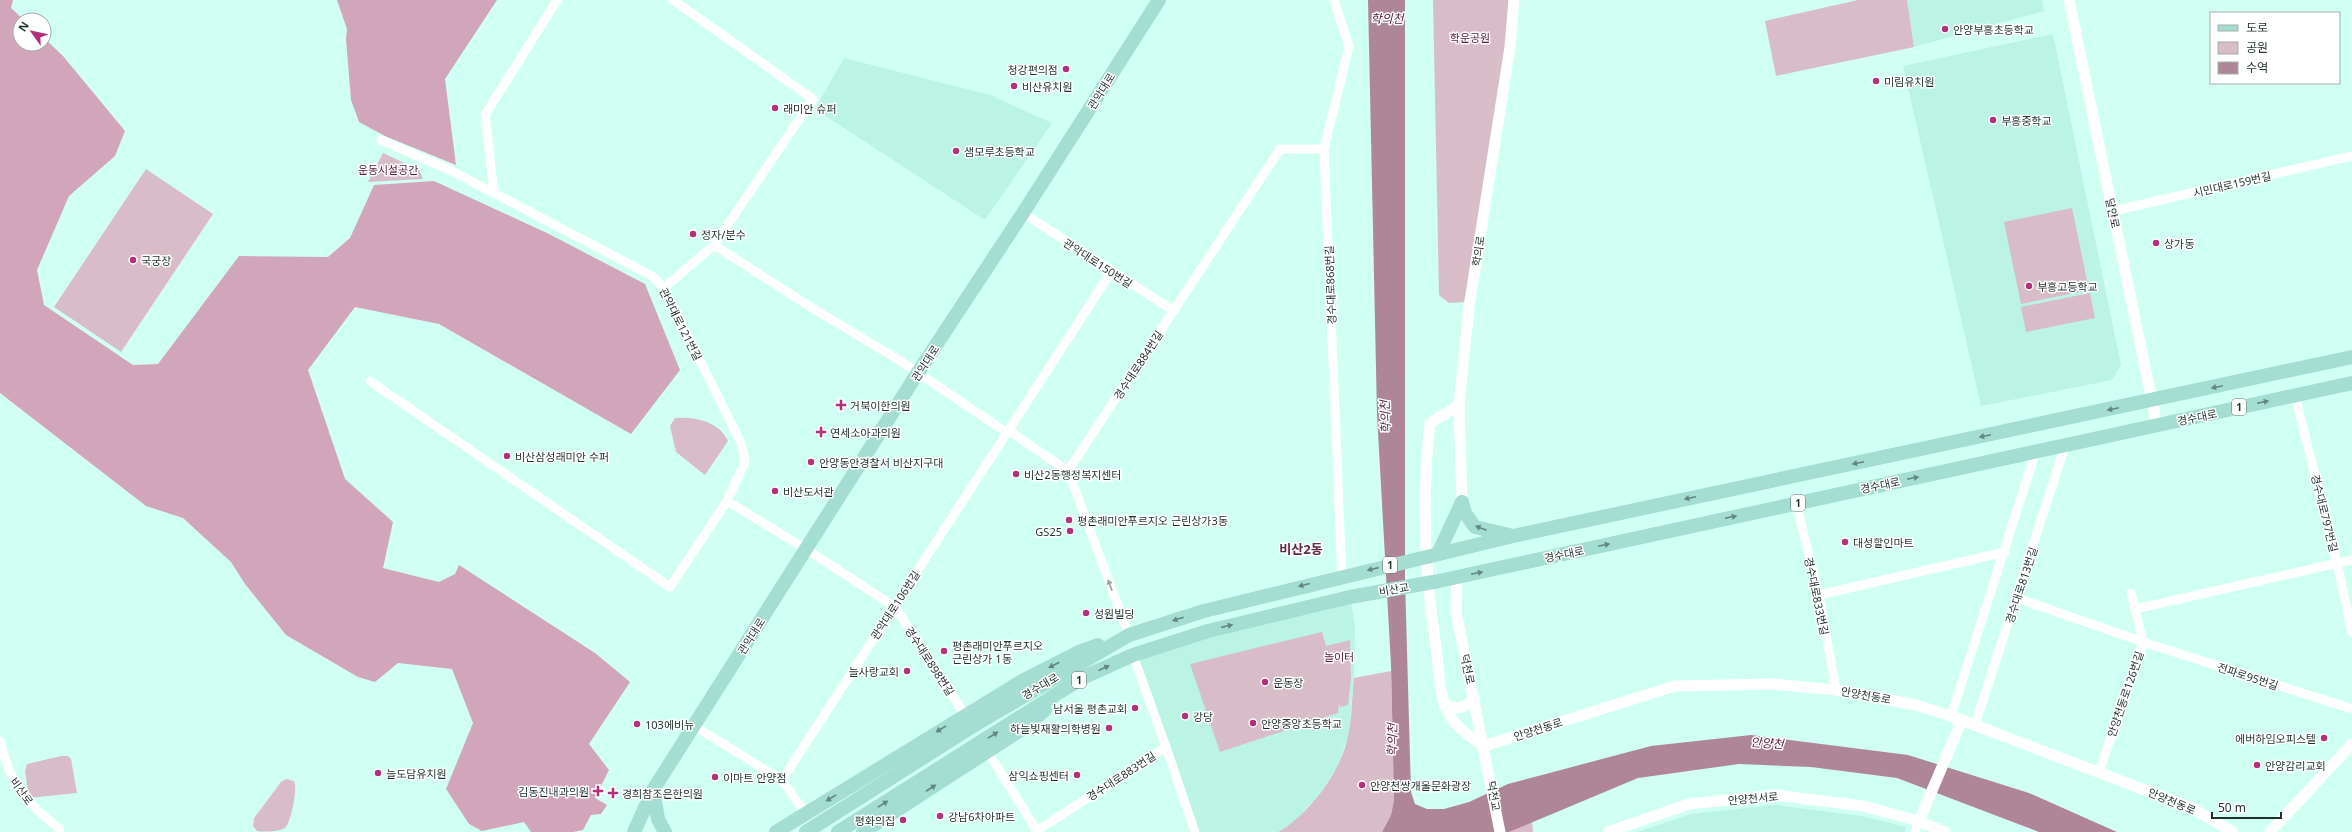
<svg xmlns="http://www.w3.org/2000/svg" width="2352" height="832" viewBox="0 0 2352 832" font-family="'Noto Sans','Noto Sans KR',sans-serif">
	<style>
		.built { fill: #bbf3e5 }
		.green { fill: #d8bdc9 }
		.forest { fill: #d1a6ba }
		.water { fill: #af8698 }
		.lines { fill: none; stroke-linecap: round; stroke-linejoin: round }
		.minor { stroke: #fff; stroke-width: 9 }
		.tertiary { stroke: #fff; stroke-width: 11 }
		.primary { stroke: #a4ddd1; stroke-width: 14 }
		.oneway { fill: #62877f }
		.oneway2 { fill: #9aa2a0 }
		.poi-dot { fill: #b3317b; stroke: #fff; stroke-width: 1.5 }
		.labels { text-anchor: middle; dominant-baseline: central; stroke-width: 3; stroke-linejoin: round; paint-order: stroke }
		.shield { fill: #fff; stroke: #626f6c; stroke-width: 1 }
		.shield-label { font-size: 10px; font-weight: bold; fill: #1f312d }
		.poi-label { font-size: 11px; fill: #1f312d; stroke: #fff; text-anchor: start }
		.park-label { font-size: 11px; fill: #541f3b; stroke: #fff }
		.street-label { font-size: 11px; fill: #1f312d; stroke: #fff }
		.water-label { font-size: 12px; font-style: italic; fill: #541f3b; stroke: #fff }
		.quarter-label { font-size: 13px; font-weight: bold; fill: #662648; stroke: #fff }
	</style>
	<rect width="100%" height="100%" fill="#d0fff3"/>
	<g class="built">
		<path d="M1907,0H2042L2044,11L1914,47Z"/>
		<path d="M2053,34L2121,365L2112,380L1981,406L1903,66Z"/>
		<path d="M844,58L990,95L1052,123L985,220L815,109Z"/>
		<path d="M1350,597L1355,625L1354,678L1348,737L1337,767L1317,797L1292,824L1278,832H1195L1133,655Z"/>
		<path d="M1775,805L1862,816L1906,827L1905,832H1637L1691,814Z"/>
	</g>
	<g class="green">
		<path d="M1433,0H1509L1506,47L1466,302L1449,303L1439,295Z"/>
		<path d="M1858,0H1907L1914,47L1776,76L1765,21Z"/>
		<path d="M383,153L419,170L423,179L368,182Z"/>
		<path d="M146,169L213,214L121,352L54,307Z"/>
		<path d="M2072,208L2089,290L2021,304L2004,222Z"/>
		<path d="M2090,293L2095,318L2026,332L2021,307Z"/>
		<path d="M675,418C696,417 718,421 728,441L705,475L676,452L670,426Z"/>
		<path d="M1322,632L1326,646L1350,640L1351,678L1348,705L1340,707L1339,702L1338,713L1220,752L1190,664Z"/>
		<path d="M1391,671L1394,800L1391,815L1382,832H1278C1308,816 1342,770 1348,736C1352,717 1352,697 1354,678Z"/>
		<path d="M61,756H68L71,759L77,793L29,798L25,771L27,764Z"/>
		<path d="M286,779L294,781C298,787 291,821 286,827C281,832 264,832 257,831L253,826L254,818L281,782Z"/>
		<path d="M1532,821L1533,832H1509Z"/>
	</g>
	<g class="forest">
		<path d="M0,0H13L11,8L24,20H20V44H44V38L63,56L125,131L115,156L69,196L37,270L44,305L133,365L158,364L239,256L328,257L350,238L374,185L434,181L549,234L645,284L680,370L631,434L439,324L355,307L308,370L345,479L393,522L383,568L439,582L455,574L459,565L595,653L630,682L589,744L609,770L595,798L607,805L601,814L591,815L583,830L573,832H531L524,822L482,831L469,824L446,789L473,723L452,669L398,663L375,682L358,677L286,635L245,584L231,562L183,518L146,506L0,393Z"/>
		<path d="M337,0H497L445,79L456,165L385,136L359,122L351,100L346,39L347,29Z"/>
	</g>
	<path class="water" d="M1368,0H1405V579L1411,792L1415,804L1427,809H1444L1469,802L1508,784L1651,746L1751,735L1908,755L2029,793L2117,832H2039L1897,778L1811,767L1739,764L1638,778L1509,832H1382L1391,815L1394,800L1391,665L1377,414Z"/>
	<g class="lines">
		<g class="minor">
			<path d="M673,0L813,99L714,245"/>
			<path d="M1334,0L1349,46L1324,149L1342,576"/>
			<path d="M381,140L450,170L652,276L664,288L741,443L745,462L727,501L806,549L895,607L965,715"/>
			<path d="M494,193L485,115L557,0"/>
			<path d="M2113,211L2352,156"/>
			<path d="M1023,213L1174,311"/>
			<path d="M664,288L714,245L814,309L899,360L1006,432"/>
			<path d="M370,381L670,587L727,501"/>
			<path d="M2295,395L2337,563L2352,632"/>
			<path d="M1008,430L1068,471"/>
			<path d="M1068,471L1280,149H1324"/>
			<path d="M1068,471L1129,635"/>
			<path d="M1796,503L1819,595L1836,690"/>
			<path d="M1819,595L2005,552"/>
			<path d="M2017,598L2143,642L2352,709"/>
			<path d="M2135,609L2352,560"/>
			<path d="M1951,716L2036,451"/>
			<path d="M1975,725L2065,446"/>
			<path d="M694,726L782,780L1111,272"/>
			<path d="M0,741C11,784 23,801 59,828L60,832"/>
			<path d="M1166,747L1195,832"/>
			<path d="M988,752L1037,831"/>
			<path d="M2099,772L2143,642L2131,593"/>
			<path d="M782,780L806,814"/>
			<path d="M1035,832L1166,747L1133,655"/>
			<path d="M1915,832L1919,821"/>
		</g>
		<g class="tertiary">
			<path d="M2069,0L2157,425"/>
			<path d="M1459,405L1430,423C1421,500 1425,578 1437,654C1439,670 1439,690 1445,705C1453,726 1466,734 1484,746L1675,686L1773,684L1836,690L1916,705L1951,716L2192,808L2233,832"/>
			<path d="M1462,502L1459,405L1469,307L1510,47L1514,0"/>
			<path d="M1457,577L1456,612L1500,832"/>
			<path d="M1444,705C1457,709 1464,709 1474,699"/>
			<path d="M1919,821L1962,720"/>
			<path d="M1608,832L1689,804L1775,795L1863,806L1919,821L1945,832"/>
			<path d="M2270,832L2352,744"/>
		</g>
		<g class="primary">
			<path d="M1462,502L1465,513L1475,527L1509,535"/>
			<path d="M1438,554L1462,502"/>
			<path d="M653,790L658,819L665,832"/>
			<path d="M634,832L653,790L917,374L1023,213L1159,0"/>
			<path d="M776,832L1022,681L1081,651L1098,645"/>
			<path d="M806,832L973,726L1129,635L1204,611L1513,536L2352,357"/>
			<path d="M838,832L1082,678L1133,655L1208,631L1350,597L1439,581L2352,383"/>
			<path d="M863,832L1022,729L1045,710"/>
		</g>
	</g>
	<defs><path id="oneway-solid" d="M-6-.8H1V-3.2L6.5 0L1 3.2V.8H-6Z"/></defs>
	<g class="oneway">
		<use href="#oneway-solid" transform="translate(2217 387) rotate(168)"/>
		<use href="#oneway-solid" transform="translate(2263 402) rotate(-12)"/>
		<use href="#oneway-solid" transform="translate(2113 409) rotate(168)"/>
		<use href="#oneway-solid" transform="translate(1985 436) rotate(168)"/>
		<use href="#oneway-solid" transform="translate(1858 463) rotate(168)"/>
		<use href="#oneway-solid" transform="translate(1913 478) rotate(-12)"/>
		<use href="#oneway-solid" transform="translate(1690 498) rotate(168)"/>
		<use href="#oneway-solid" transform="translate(1731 517) rotate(-12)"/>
		<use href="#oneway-solid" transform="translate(1481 528) rotate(-159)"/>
		<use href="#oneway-solid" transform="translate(1604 545) rotate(-12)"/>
		<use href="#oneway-solid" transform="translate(1373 569) rotate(167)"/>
		<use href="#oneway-solid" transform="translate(1477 573) rotate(-12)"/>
		<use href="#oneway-solid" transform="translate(1304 585) rotate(166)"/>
		<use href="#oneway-solid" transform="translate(1178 619) rotate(162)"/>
		<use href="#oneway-solid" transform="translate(1227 626) rotate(-13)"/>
		<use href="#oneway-solid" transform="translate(1054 665) rotate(153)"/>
		<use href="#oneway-solid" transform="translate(1104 668) rotate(-24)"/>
		<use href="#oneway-solid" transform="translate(941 729) rotate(148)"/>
		<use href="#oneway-solid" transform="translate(993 735) rotate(-32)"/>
		<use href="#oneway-solid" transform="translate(931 788) rotate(-33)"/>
		<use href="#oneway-solid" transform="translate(831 798) rotate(148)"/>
		<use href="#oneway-solid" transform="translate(883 804) rotate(-32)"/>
	</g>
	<use class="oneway2" href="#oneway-solid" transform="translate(1110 585) rotate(-110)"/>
	<g class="poi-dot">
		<circle cx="1945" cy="29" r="4"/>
		<circle cx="1066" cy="69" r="4"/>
		<circle cx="1876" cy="81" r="4"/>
		<circle cx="1014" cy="86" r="4"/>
		<circle cx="775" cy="108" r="4"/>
		<circle cx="1993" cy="120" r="4"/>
		<circle cx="956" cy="151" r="4"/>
		<circle cx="693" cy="234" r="4"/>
		<circle cx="2156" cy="243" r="4"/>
		<circle cx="133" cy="260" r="4"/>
		<circle cx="2029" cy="286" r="4"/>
		<path d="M839 399h4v4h4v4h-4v4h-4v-4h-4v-4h4z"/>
		<path d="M819 426h4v4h4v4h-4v4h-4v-4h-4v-4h4z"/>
		<circle cx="507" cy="456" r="4"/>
		<circle cx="811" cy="462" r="4"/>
		<circle cx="1016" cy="474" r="4"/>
		<circle cx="775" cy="491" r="4"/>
		<circle cx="1069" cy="520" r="4"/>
		<circle cx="1070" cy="531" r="4"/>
		<circle cx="1845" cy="542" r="4"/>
		<circle cx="1086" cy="613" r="4"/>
		<circle cx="944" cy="651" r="4"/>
		<circle cx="907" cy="671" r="4"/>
		<circle cx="1265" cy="682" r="4"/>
		<circle cx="1135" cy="708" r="4"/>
		<circle cx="1185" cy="716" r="4"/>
		<circle cx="1253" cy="723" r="4"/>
		<circle cx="637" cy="724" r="4"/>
		<circle cx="1109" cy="728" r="4"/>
		<circle cx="2324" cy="738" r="4"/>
		<circle cx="2257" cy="765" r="4"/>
		<circle cx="378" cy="773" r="4"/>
		<circle cx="1077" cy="775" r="4"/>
		<circle cx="715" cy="777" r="4"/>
		<circle cx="1362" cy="785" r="4"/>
		<path d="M596 785h4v4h4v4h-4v4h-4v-4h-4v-4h4z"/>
		<path d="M611 787h4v4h4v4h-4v4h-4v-4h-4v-4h4z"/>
		<circle cx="940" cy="816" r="4"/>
		<circle cx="903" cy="820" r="4"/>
	</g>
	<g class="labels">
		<g class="shield">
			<rect x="2232" y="399" width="14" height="16" rx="3"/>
			<rect x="1791" y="495" width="14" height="16" rx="3"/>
			<rect x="1383" y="557" width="14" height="16" rx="3"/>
			<rect x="1072" y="672" width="14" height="16" rx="3"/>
		</g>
		<g class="shield-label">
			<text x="2239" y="407">1</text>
			<text x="1798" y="503">1</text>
			<text x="1390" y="565">1</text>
			<text x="1079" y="680">1</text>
		</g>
		<g class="poi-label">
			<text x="1953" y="29">안양부흥초등학교</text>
			<text x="1058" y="69" text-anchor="end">청강편의점</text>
			<text x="1884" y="81">미림유치원</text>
			<text x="1022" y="86">비산유치원</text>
			<text x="783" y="108">래미안 슈퍼</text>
			<text x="2001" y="120">부흥중학교</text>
			<text x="964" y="151">샘모루초등학교</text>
			<text x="701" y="234">정자/분수</text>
			<text x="2164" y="243">상가동</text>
			<text x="141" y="260">국궁장</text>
			<text x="2037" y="286">부흥고등학교</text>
			<text x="850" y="405">거북이한의원</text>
			<text x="830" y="432">연세소아과의원</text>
			<text x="515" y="456">비산삼성래미안 수퍼</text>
			<text x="819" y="462">안양동안경찰서 비산지구대</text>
			<text x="1024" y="474">비산2동행정복지센터</text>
			<text x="783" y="491">비산도서관</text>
			<text x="1077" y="520">평촌래미안푸르지오 근린상가3동</text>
			<text x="1062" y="531" text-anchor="end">GS25</text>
			<text x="1853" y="542">대성할인마트</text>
			<text x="1094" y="613">성원빌딩</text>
			<text x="952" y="645">평촌래미안푸르지오<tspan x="952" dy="13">근린상가 1동</tspan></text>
			<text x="899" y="671" text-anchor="end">늘사랑교회</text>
			<text x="1273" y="682">운동장</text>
			<text x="1127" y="708" text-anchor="end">남서울 평촌교회</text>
			<text x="1193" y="716">강당</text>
			<text x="1261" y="723">안양중앙초등학교</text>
			<text x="645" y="724">103에비뉴</text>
			<text x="1101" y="728" text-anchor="end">하늘빛재활의학병원</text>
			<text x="2316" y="738" text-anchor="end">에버하임오피스텔</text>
			<text x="2265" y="765">안양감리교회</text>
			<text x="386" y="773">늘도담유치원</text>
			<text x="1069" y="775" text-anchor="end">삼익쇼핑센터</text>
			<text x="723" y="777">이마트 안양점</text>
			<text x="1370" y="785">안양천쌍개울문화광장</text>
			<text x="589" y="791" text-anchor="end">김동진내과의원</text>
			<text x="622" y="793">경희참조은한의원</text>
			<text x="948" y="816">강남6차아파트</text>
			<text x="895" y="820" text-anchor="end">평화의집</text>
		</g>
		<g class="park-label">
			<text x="1470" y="37">학운공원</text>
			<text x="388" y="169">운동시설공간</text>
			<text x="1339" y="656">놀이터</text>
		</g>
		<g class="street-label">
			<text transform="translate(1101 91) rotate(-58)">관악대로</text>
			<text transform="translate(2232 184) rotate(-13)">시민대로159번길</text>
			<text transform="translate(2113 213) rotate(78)">달안로</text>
			<text transform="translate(1478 251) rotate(-82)">학의로</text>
			<text transform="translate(1098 263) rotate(33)">관악대로150번길</text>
			<text transform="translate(1330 285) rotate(-92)">경수대로868번길</text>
			<text transform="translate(681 324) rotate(63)">관악대로121번길</text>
			<text transform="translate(925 363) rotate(-57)">관악대로</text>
			<text transform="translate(1138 365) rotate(-57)">경수대로884번길</text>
			<text transform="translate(2197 417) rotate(-12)">경수대로</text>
			<text transform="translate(1880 485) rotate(-12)">경수대로</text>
			<text transform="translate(2325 513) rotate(76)">경수대로797번길</text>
			<text transform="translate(1564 554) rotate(-12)">경수대로</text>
			<text transform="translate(2021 585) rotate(-72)">경수대로813번길</text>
			<text transform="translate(1394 589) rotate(-10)">비산교</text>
			<text transform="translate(1817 596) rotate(78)">경수대로833번길</text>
			<text transform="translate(895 605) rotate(-57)">관악대로106번길</text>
			<text transform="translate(751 636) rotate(-58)">관악대로</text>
			<text transform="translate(930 661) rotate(57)">경수대로898번길</text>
			<text transform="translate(1468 669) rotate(78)">덕천로</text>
			<text transform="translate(2248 676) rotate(18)">전파로95번길</text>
			<text transform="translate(1040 686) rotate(-31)">경수대로</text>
			<text transform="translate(2125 694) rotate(-71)">안양천동로126번길</text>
			<text transform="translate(1866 695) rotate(10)">안양천동로</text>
			<text transform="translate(1538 729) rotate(-18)">안양천동로</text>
			<text transform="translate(1121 776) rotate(-33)">경수대로883번길</text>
			<text transform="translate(22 791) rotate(54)">비산로</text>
			<text transform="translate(1494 796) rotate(80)">덕천교</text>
			<text transform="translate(1753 798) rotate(-5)">안양천서로</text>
			<text transform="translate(2172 801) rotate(23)">안양천동로</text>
		</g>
		<g class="water-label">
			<text x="1387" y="18">학의천</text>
			<text transform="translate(1385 417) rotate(-92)">학의천</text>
			<text transform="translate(1392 740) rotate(-89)">학의천</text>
			<text transform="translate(1767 743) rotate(4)">안양천</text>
		</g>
		<g class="quarter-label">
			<text x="1301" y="549">비산2동</text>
		</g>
	</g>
	<rect x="2210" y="12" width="130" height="72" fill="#ffffff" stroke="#a5adab"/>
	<rect x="2218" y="25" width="20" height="6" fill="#a4ddd1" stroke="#a5adab"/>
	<text x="2246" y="32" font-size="12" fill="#1f312d">도로</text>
	<rect x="2218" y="42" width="20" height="12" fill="#d8bdc9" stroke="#a5adab"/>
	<text x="2246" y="52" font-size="12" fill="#1f312d">공원</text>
	<rect x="2218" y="62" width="20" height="12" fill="#af8698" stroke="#a5adab"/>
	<text x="2246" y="72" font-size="12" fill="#1f312d">수역</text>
	<g transform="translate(32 32) rotate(303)"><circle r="19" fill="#ffffff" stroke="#a5adab"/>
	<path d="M0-3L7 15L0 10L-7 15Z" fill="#b3317b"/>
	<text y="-6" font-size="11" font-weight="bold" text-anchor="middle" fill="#1f312d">N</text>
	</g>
	<path d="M2212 812v6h69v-6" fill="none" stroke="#1f312d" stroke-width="2"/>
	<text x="2218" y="812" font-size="12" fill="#1f312d" stroke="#ffffff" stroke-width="3" paint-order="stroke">50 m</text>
</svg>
